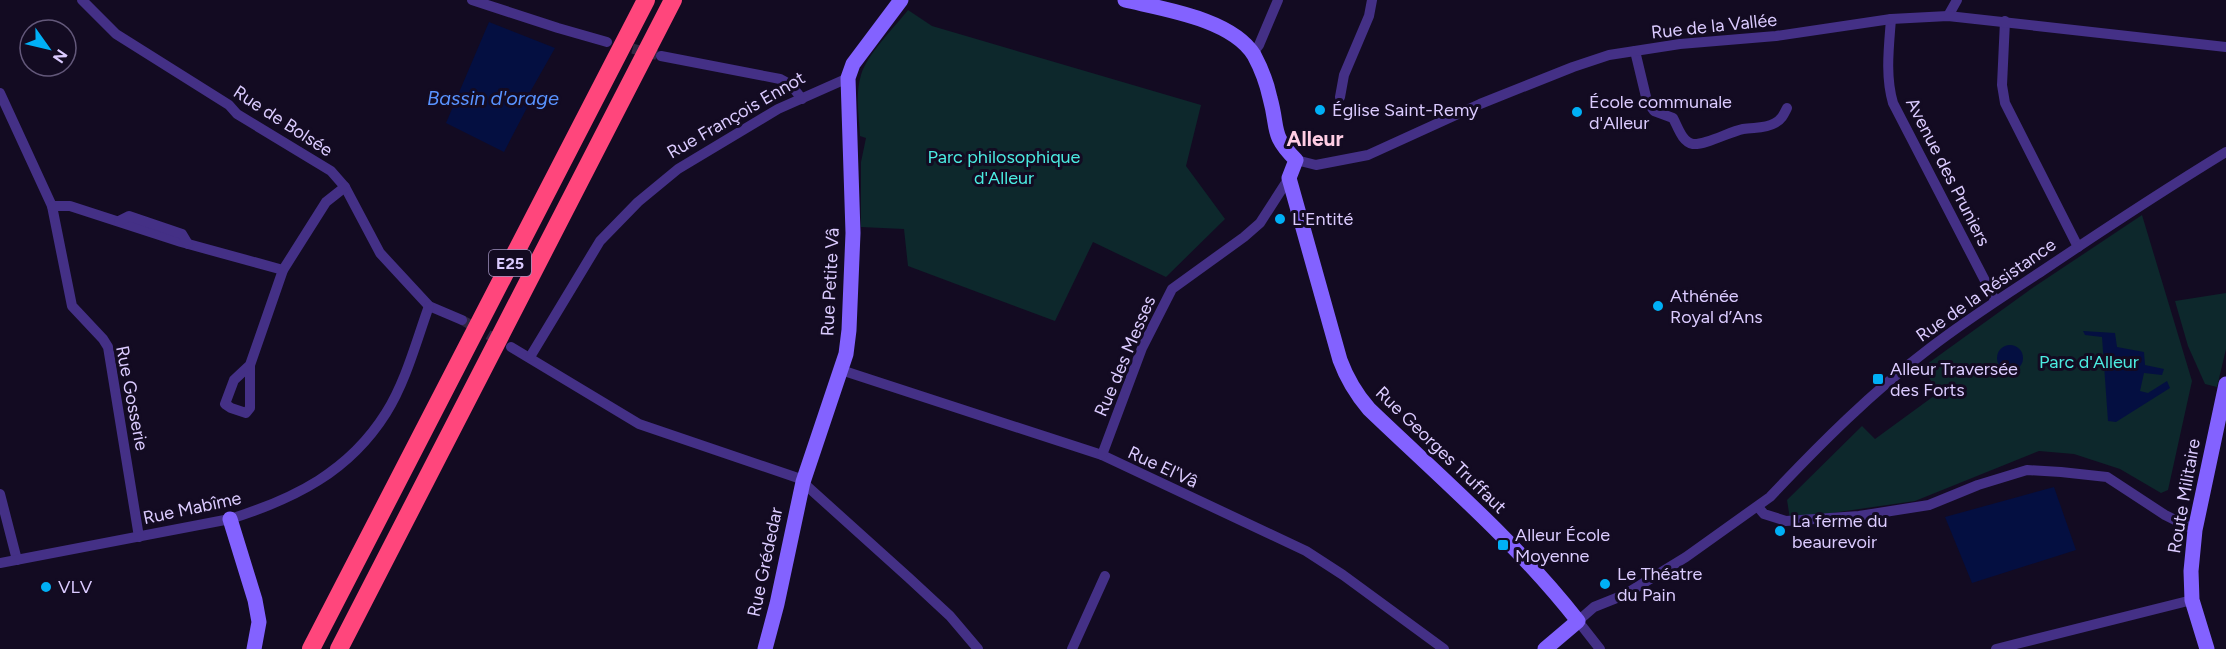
<svg xmlns="http://www.w3.org/2000/svg" width="2226" height="649" viewBox="0 0 2226 649" font-family="Figtree,sans-serif">
	<style>
		.green { fill: #0d282c }
		.water { fill: #040f41 }
		.lines { fill: none; stroke-linecap: round; stroke-linejoin: round }
		.street-tunnel { stroke: #312843; stroke-width: 10; stroke-dasharray: 10 5; stroke-linecap: butt }
		.street { stroke: #443086; stroke-width: 10 }
		.secondary { stroke: #8362ff; stroke-width: 15 }
		.highway { stroke: #ff467c; stroke-width: 18 }
		.poi-dot { fill: #00b0f6; stroke: #130b22; stroke-width: 2 }
		.labels { text-anchor: middle; dominant-baseline: central; stroke-width: 6; stroke-linejoin: round; paint-order: stroke }
		.shield { fill: #130b22; stroke: #9f91bd; stroke-width: 1.5 }
		.shield-label { font-size: 16px; font-weight: bold; fill: #dbcbff }
		.street-label { font-size: 18px; fill: #dbcbff; stroke: #130b22 }
		.poi-label { font-size: 18px; fill: #dbcbff; stroke: #130b22; text-anchor: start }
		.park-label { font-size: 18px; fill: #4bece1; stroke: #130b22 }
		.water-label { font-size: 20px; font-style: italic; fill: #5993ff; stroke: #130b22 }
		.quarter-label { font-size: 21px; font-weight: bold; fill: #ffcde4; stroke: #130b22 }
	</style>
	<rect width="100%" height="100%" fill="#130b22"/>
	<g class="green">
		<path d="M908,10L932,26L1201,105L1186,166L1225,219L1166,277L1093,242L1055,321L908,266L904,229L861,227V162L866,138L860,136C859,117 855,94 861,75C867,54 894,28 908,10Z"/>
		<path d="M2142,215L2192,381L2168,490L2161,493L2120,469L2074,454L2039,451L1915,501L1790,519L1787,500L1862,426L1875,439L1938,393L1923,367L2031,289Z"/>
		<path d="M2226,293V349L2217,387L2205,384L2188,346L2175,301Z"/>
	</g>
	<g class="water">
		<path d="M489,22L555,48L529,94L532,98L504,152L446,123Z"/>
		<path d="M2083,331L2115,333L2117,347L2144,352L2145,365L2164,369L2162,375L2144,373L2140,391L2148,393L2167,381L2170,388L2116,422L2108,421L2102,337L2085,335Z"/>
		<circle cx="2010" cy="358" r="13"/>
		<path d="M2054,487L2076,550L1972,583L1945,517Z"/>
	</g>
	<g class="lines">
		<g class="street-tunnel">
			<path d="M618,45L661,56"/>
			<path d="M462,320L501,342"/>
		</g>
		<g class="street">
			<path d="M82,0L116,34L229,105L237,114L331,171L345,187L380,253L429,306L462,320"/>
			<path d="M472,0L558,28L607,42"/>
			<path d="M1948,16L1957,0"/>
			<path d="M1891,19C1889,46 1885,76 1893,103L1995,300"/>
			<path d="M2005,21L2002,85L2005,103L2078,247"/>
			<path d="M1635,51L1647,101L1654,111L1673,118C1678,127 1682,142 1693,144C1706,145 1729,132 1743,129C1754,127 1765,129 1775,123C1782,119 1784,114 1787,108"/>
			<path d="M1253,53L1259,45L1278,0"/>
			<path d="M661,56L780,79L791,85L802,99"/>
			<path d="M0,93L52,206L72,306L103,339L108,347L139,537"/>
			<path d="M1340,97L1344,75L1369,16L1372,0"/>
			<path d="M1296,160L1316,165L1368,155L1480,104L1573,67L1609,55L1680,44L1776,36L1891,19L1948,16L2226,47"/>
			<path d="M52,206H70L181,242L283,270"/>
			<path d="M119,221L129,216L182,234L188,244"/>
			<path d="M511,347L639,424L798,478L909,578L950,616L978,649"/>
			<path d="M530,357L600,241L638,202L678,169L778,109L848,78"/>
			<path d="M250,365V408L246,413L231,408L225,404L234,380L250,365L283,270L326,202L345,187"/>
			<path d="M841,370L1102,455L1306,551L1343,575L1444,649"/>
			<path d="M1102,455L1142,348L1172,289L1244,237L1260,223L1289,178"/>
			<path d="M0,494L17,560"/>
			<path d="M1758,507L1764,514L1786,521L1859,516L1929,505L1978,485L2027,470L2061,472L2107,477L2165,515L2195,530"/>
			<path d="M0,563L230,519C294,499 349,472 386,413C406,381 416,342 429,306"/>
			<path d="M1072,649L1105,576"/>
			<path d="M1600,649L1578,621L1594,607L1624,595L1686,557L1770,497C1820,444 1872,392 1930,348C1966,320 2004,296 2042,271C2103,230 2164,190 2226,152"/>
			<path d="M1996,649L2192,600"/>
		</g>
		<g class="secondary">
			<path d="M1125,0C1163,9 1232,19 1254,55C1261,68 1267,84 1270,98C1279,130 1270,134 1296,160L1289,178L1340,360C1347,379 1356,394 1369,409C1441,478 1517,543 1578,621L1545,649"/>
			<path d="M230,519L255,600L259,622L254,649"/>
			<path d="M765,649L777,604L803,482L846,354L849,330L853,233L848,78L853,64L901,0"/>
			<path d="M2207,649L2192,600L2191,571L2195,530L2226,384"/>
		</g>
		<g class="highway">
			<path d="M311,649L646,0"/>
			<path d="M339,649L673,0"/>
		</g>
	</g>
	<g class="poi-dot">
		<circle cx="1320" cy="110" r="6"/>
		<circle cx="1577" cy="112" r="6"/>
		<circle cx="1280" cy="219" r="6"/>
		<circle cx="1658" cy="306" r="6"/>
		<rect x="1872" y="373" width="12" height="12" rx="3"/>
		<circle cx="1780" cy="531" r="6"/>
		<rect x="1497" y="539" width="12" height="12" rx="3"/>
		<circle cx="1605" cy="584" r="6"/>
		<circle cx="46" cy="587" r="6"/>
	</g>
	<g class="labels">
		<rect class="shield" x="489" y="250" width="42" height="26" rx="4.5"/>
		<g class="shield-label">
			<text x="510" y="263">E25</text>
		</g>
		<g class="street-label">
			<text transform="translate(1714 26) rotate(-6)">Rue de la Vallée</text>
			<text transform="translate(736 115) rotate(-30)">Rue François Ennot</text>
			<text transform="translate(283 121) rotate(33)">Rue de Bolsée</text>
			<text transform="translate(1948 172) rotate(63)">Avenue des Pruniers</text>
			<text transform="translate(830 282) rotate(-87)">Rue Petite Vâ</text>
			<text transform="translate(1986 290) rotate(-35)">Rue de la Résistance</text>
			<text transform="translate(1125 356) rotate(-67)">Rue des Messes</text>
			<text transform="translate(132 398) rotate(79)">Rue Gosserie</text>
			<text transform="translate(1441 450) rotate(44)">Rue Georges Truffaut</text>
			<text transform="translate(1163 467) rotate(25)">Rue El'Vâ</text>
			<text transform="translate(2184 496) rotate(-80)">Route Militaire</text>
			<text transform="translate(192 508) rotate(-12)">Rue Mabîme</text>
			<text transform="translate(765 562) rotate(-78)">Rue Grédedar</text>
		</g>
		<g class="poi-label">
			<text x="1589" y="102">École communale<tspan x="1589" dy="21">d'Alleur</tspan></text>
			<text x="1332" y="110">Église Saint-Remy</text>
			<text x="1292" y="219">L'Entité</text>
			<text x="1670" y="296">Athénée<tspan x="1670" dy="21">Royal d’Ans</tspan></text>
			<text x="1890" y="369">Alleur Traversée<tspan x="1890" dy="21">des Forts</tspan></text>
			<text x="1792" y="521">La ferme du<tspan x="1792" dy="21">beaurevoir</tspan></text>
			<text x="1515" y="535">Alleur École<tspan x="1515" dy="21">Moyenne</tspan></text>
			<text x="1617" y="574">Le Théatre<tspan x="1617" dy="21">du Pain</tspan></text>
			<text x="58" y="587">VLV</text>
		</g>
		<g class="park-label">
			<text x="1004" y="157">Parc philosophique<tspan x="1004" dy="21">d'Alleur</tspan></text>
			<text x="2089" y="362">Parc d'Alleur</text>
		</g>
		<g class="water-label">
			<text x="493" y="98">Bassin d'orage</text>
		</g>
		<g class="quarter-label">
			<text x="1315" y="138">Alleur</text>
		</g>
	</g>
	<g transform="translate(48 48) rotate(124)"><circle r="28" fill="#130b22" stroke="#63587a" stroke-width="1.5"/>
	<path d="M0-4.5L10 22L0 15L-10 22Z" fill="#00b0f6"/>
	<text y="-9" font-size="16" font-weight="bold" text-anchor="middle" fill="#dbcbff">N</text>
	</g>
</svg>
